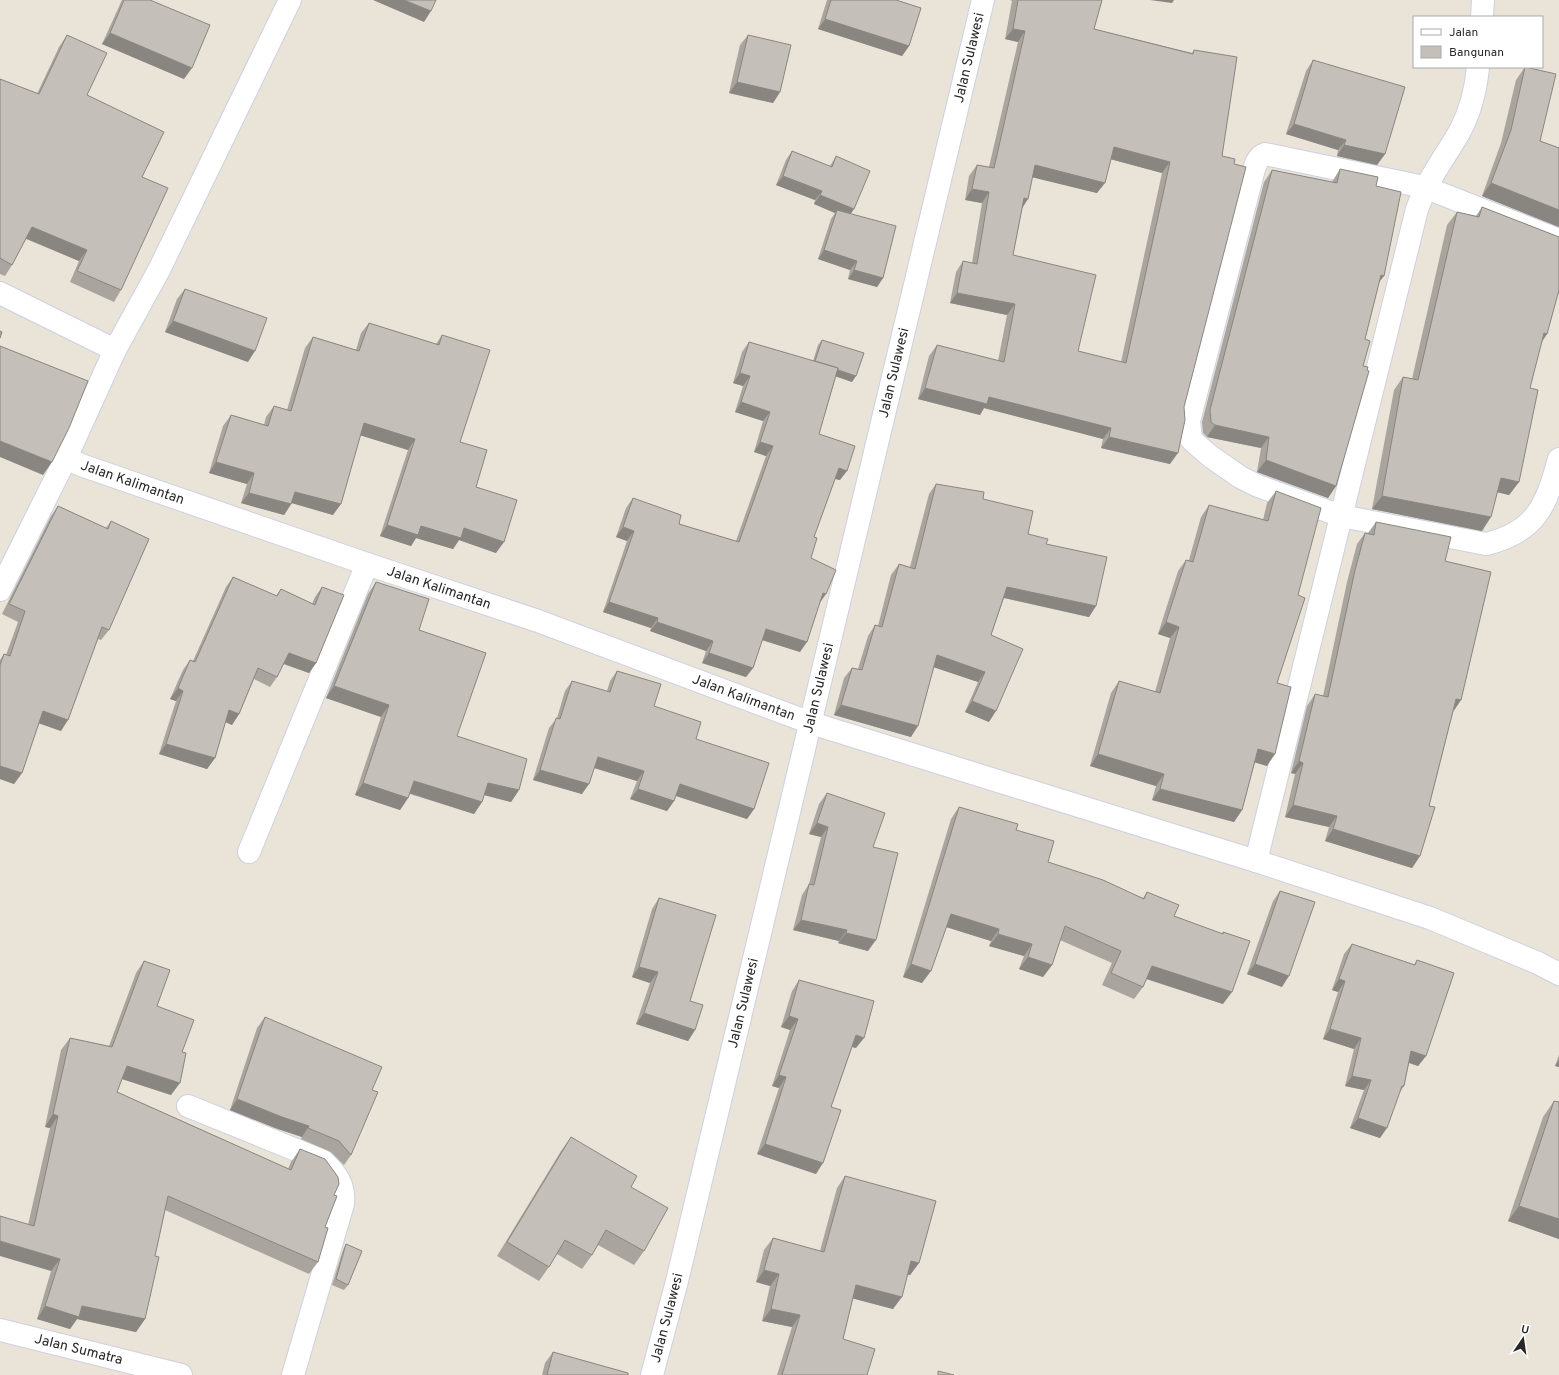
<svg xmlns="http://www.w3.org/2000/svg" width="1559" height="1375" viewBox="0 0 1559 1375" font-family="Overpass,sans-serif">
	<style>
		.lines { fill: none; stroke-linecap: round; stroke-linejoin: round }
		.minor-casing { stroke: #cdd0e0; stroke-width: 24 }
		.minor { stroke: #fff; stroke-width: 22 }
		.wall { fill: #a9a49e; fill-rule: evenodd }
		.shaded-wall { fill: #898681 }
		.building { fill: #c4bfb8; stroke: #898681; fill-rule: evenodd }
		.labels { text-anchor: middle; dominant-baseline: central; stroke-width: 3; stroke-linejoin: round; paint-order: stroke }
		.street-label { font-size: 14px; fill: #272727; stroke: #fff }
	</style>
	<rect width="100%" height="100%" fill="#e9e3d8"/>
	<g class="lines">
		<g class="minor-casing">
			<g id="minor">
				<path d="M1482,17L1483,0"/>
				<path d="M1559,240L1424,187L1265,154C1257,157 1255,166 1253,173L1189,421L1191,439L1196,444L1210,456L1240,477L1258,486L1341,516L1486,544C1536,532 1546,506 1559,459"/>
				<path d="M0,293L115,350"/>
				<path id="s1" d="M66,458L81,465L367,564L538,621L811,723L1256,861L1430,918L1538,963L1559,974"/>
				<path d="M0,590L66,458L115,350L159,270L290,0"/>
				<path d="M249,852L367,564"/>
				<path d="M1256,861L1417,209C1428,178 1444,159 1460,131C1470,112 1476,89 1478,67"/>
				<path d="M188,1106L323,1161C337,1174 345,1185 343,1204L293,1375"/>
				<path id="s2" d="M0,1330L181,1375"/>
				<path id="s3" d="M652,1375L677,1281L983,0"/>
			</g>
		</g>
		<use href="#minor" class="minor"/>
	</g>
	<g class="wall">
		<path d="M122,0H150L184,79L102,44Z"/>
		<path d="M827,0H896L909,46L902,56L818,29Z"/>
		<path d="M1010,0H1102L1094,29L1192,53L1194,50L1184,407L1170,464L1101,448L1103,439L984,408L980,415L918,399L929,356L937,345L998,361L1007,315L950,303L956,272L963,261L972,263L982,203L965,200L969,176L977,165L989,167L1018,42L1005,39L1012,1ZM1111,159L1162,173L1121,362L1078,351L1013,255L1022,208L1032,177L1097,193Z"/>
		<path d="M67,35L87,95L142,177L121,290L114,302L70,282L79,261L26,239L12,265L5,276L0,274V79L37,94L59,47Z"/>
		<path d="M748,35L780,92L773,103L729,93L740,45Z"/>
		<path d="M1313,60L1385,154L1377,165L1337,156L1338,150L1286,134L1306,71Z"/>
		<path d="M1525,67L1540,141L1559,148V227L1482,196L1501,143L1516,80Z"/>
		<path d="M792,151L830,166L836,156L851,214L883,278L877,287L848,279L850,270L818,259L831,219L835,213L814,204L815,200L776,185L786,160Z"/>
		<path d="M1340,169L1376,186L1379,282L1365,339L1363,366L1336,486L1328,498L1257,472L1261,448L1207,437L1203,433L1202,422L1264,182L1272,170L1332,182Z"/>
		<path d="M1482,207L1559,237V294H1558L1547,334L1541,343L1530,388L1519,482L1509,495L1498,492L1482,531L1372,509L1394,390L1403,377L1412,379L1447,225L1457,212L1476,216Z"/>
		<path d="M185,289L248,362L165,332L177,299Z"/>
		<path d="M369,323L436,344L442,335L460,442L476,487L496,553L459,540L453,549L416,538L411,546L380,536L408,450L360,435L333,515L292,503L284,515L241,503L247,484L209,473L223,426L231,415L264,425L266,417L274,406L287,410L305,348L313,337L356,350L361,333Z"/>
		<path d="M822,340L852,382L836,376L819,434L840,480L835,479L814,537L811,558L820,602L800,652L762,640L753,668L746,677L702,663L706,651L650,631L651,628L603,612L627,541L616,537L626,508L633,498L679,524L736,541L766,456L754,452L763,421L735,412L743,386L733,383L742,352L749,342L813,361L818,345Z"/>
		<path d="M936,484L983,499L1028,534L1046,544L1096,606L1089,617L1004,598L991,635L989,722L965,712L978,682L934,667L911,737L834,715L844,678L852,668L858,669L868,636L875,625L878,626L891,575L899,564L910,567L929,494Z"/>
		<path d="M1276,491L1298,595L1277,683L1267,766L1255,762L1242,810L1234,822L1152,800L1156,786L1090,766L1111,693L1119,681L1155,692L1170,638L1158,634L1178,571L1186,560H1189L1201,517L1209,505L1263,520L1267,503Z"/>
		<path d="M58,506L106,528L111,521L109,630L101,640L98,639L61,731L39,723L22,773L14,784L0,779V660L4,654L6,655L18,622L2,614L51,516Z"/>
		<path d="M1376,522L1445,561L1453,712L1429,806L1420,856L1412,868L1325,841L1329,827L1285,817L1295,774L1291,773L1307,706L1315,694L1323,696L1347,582L1357,544L1365,533H1368Z"/>
		<path d="M233,577L276,596L281,589L312,604L315,597L322,587L316,663L309,673L283,664L277,677L270,687L254,679L239,714L232,725L225,722L215,758L207,769L159,754L176,701L170,699L183,670L190,660L193,661L226,587Z"/>
		<path d="M376,582L419,630L457,736L519,790L511,802L484,795L482,802L474,814L410,794L408,798L400,810L355,795L381,717L326,698L368,594Z"/>
		<path d="M617,671L654,706L696,739L754,809L747,819L676,796L674,801L667,811L630,799L637,781L594,768L582,794L533,780L549,728L557,718L565,691L572,681L607,691L610,681Z"/>
		<path d="M827,793L873,847L868,951L838,943L839,941L793,930L802,895L809,884L821,837L809,834L819,804Z"/>
		<path d="M959,807L1016,830L1048,862L1143,898L1147,892L1174,916L1222,934L1223,932V1004L1146,979L1143,987L1134,999L1102,985L1112,963L1060,940L1052,965L1043,977L1019,969L1024,956L989,946L991,941L946,927L922,983L903,977L951,819Z"/>
		<path d="M1280,891L1282,987L1247,974L1273,901Z"/>
		<path d="M659,898L690,1001L695,1030L688,1041L636,1024L650,983L632,977L652,909Z"/>
		<path d="M1352,944L1414,965L1417,960L1426,1056L1418,1066L1409,1063L1404,1086L1400,1092L1380,1138L1350,1128L1364,1090L1345,1086L1354,1049L1323,1039L1338,992L1332,990L1344,954Z"/>
		<path d="M144,961L157,1006L182,1052L171,1095L122,1079L117,1092L288,1169L291,1162L300,1149L334,1195L325,1227L318,1262L309,1274L165,1210L155,1256L145,1319L136,1332L77,1319L70,1329L37,1319L51,1271L28,1225L50,1128L45,1127L61,1050L70,1038L109,1046L136,973Z"/>
		<path d="M799,980L856,1048L852,1047L831,1107L816,1174L757,1154L779,1088L772,1086L790,1030L781,1027L792,991Z"/>
		<path d="M265,1017L372,1090L351,1155L344,1165L331,1152L301,1139L302,1137L275,1128L230,1110L257,1028Z"/>
		<path d="M1559,1055V1067L1555,1066Z"/>
		<path d="M1554,1101L1559,1239L1508,1221L1543,1117Z"/>
		<path d="M571,1137L631,1187L644,1251L634,1265L598,1245L592,1255L582,1269L557,1254L549,1267L539,1281L497,1256L561,1151Z"/>
		<path d="M845,1176L919,1263L910,1275H908L893,1309L853,1298L843,1339L867,1375H777L792,1327L762,1321L770,1286L756,1282L764,1250L773,1238L820,1251L837,1188Z"/>
		<path d="M346,1244L348,1285L344,1290L332,1285L343,1250Z"/>
		<path d="M553,1352L628,1375H542L545,1363Z"/>
	</g>
	<g class="shaded-wall">
		<path d="M373,0H404L431,11L424,22Z"/>
		<path d="M1150,0H1174L1172,3Z"/>
		<path d="M825,19L909,46L902,56L818,29Z"/>
		<path d="M1013,29L1025,31L1018,42L1005,39Z"/>
		<path d="M110,33L192,68L184,79L102,44Z"/>
		<path d="M737,82L780,92L773,103L729,93Z"/>
		<path d="M1294,124L1346,140L1338,150L1286,134Z"/>
		<path d="M1344,145L1385,154L1377,165L1337,156Z"/>
		<path d="M1114,147L1170,162L1162,173L1106,158Z"/>
		<path d="M1035,165L1105,183L1097,193L1027,176Z"/>
		<path d="M783,176L822,191L815,200L776,185Z"/>
		<path d="M1491,183L1559,210V227L1482,196Z"/>
		<path d="M972,189L989,192L982,203L965,200Z"/>
		<path d="M820,195L854,209L848,218L837,210L835,213L814,204Z"/>
		<path d="M1024,198L1028,199L1021,210Z"/>
		<path d="M32,227L87,250L79,261L25,238Z"/>
		<path d="M824,250L857,261L850,270L818,259Z"/>
		<path d="M854,270L883,278L877,287L848,279Z"/>
		<path d="M1381,275L1384,276L1375,287Z"/>
		<path d="M957,293L1015,304L1007,315L950,303Z"/>
		<path d="M173,321L255,351L248,362L165,332Z"/>
		<path d="M1544,333L1547,334L1538,347Z"/>
		<path d="M815,363L856,376L852,382L811,368Z"/>
		<path d="M740,373L750,376L743,386L733,383Z"/>
		<path d="M925,388L989,397L1111,428L1103,439L984,408L980,415L918,399Z"/>
		<path d="M741,402L770,412L763,421L735,412Z"/>
		<path d="M364,423L415,439L408,450L356,434Z"/>
		<path d="M1215,425L1269,437L1261,448L1207,437Z"/>
		<path d="M1109,437L1178,453L1170,464L1101,448Z"/>
		<path d="M0,441L52,462L43,475L0,457Z"/>
		<path d="M760,442L773,446L766,456L754,452Z"/>
		<path d="M1266,460L1336,486L1328,498L1257,472Z"/>
		<path d="M216,462L254,473L247,484L209,473Z"/>
		<path d="M839,468L847,471L840,480L832,478Z"/>
		<path d="M1501,478L1519,482L1509,495L1492,491Z"/>
		<path d="M295,492L341,504L333,515L288,502Z"/>
		<path d="M249,493L291,504L284,515L241,503Z"/>
		<path d="M1382,496L1491,517L1482,531L1372,509Z"/>
		<path d="M387,525L464,528L504,542L496,553L459,540L453,549L416,538L411,546L380,536Z"/>
		<path d="M623,527L634,531L627,541L616,537Z"/>
		<path d="M1007,587L1096,606L1089,617L1000,597Z"/>
		<path d="M823,593L826,594L819,604Z"/>
		<path d="M609,602L658,618L651,628L603,612Z"/>
		<path d="M657,622L713,641L706,651L650,631Z"/>
		<path d="M1166,622L1179,627L1170,638L1158,634Z"/>
		<path d="M766,629L807,642L800,652L759,639Z"/>
		<path d="M289,653L316,663L309,673L282,663Z"/>
		<path d="M709,653L753,668L746,677L702,663Z"/>
		<path d="M937,655L985,672L978,682L930,666Z"/>
		<path d="M334,686L389,705L381,717L326,698Z"/>
		<path d="M178,688L183,691L176,701L170,699Z"/>
		<path d="M1456,699L1461,700L1453,712Z"/>
		<path d="M972,701L996,711L989,722L965,712Z"/>
		<path d="M841,705L918,726L911,737L834,715Z"/>
		<path d="M229,710L239,714L232,725L221,720Z"/>
		<path d="M43,711L68,720L61,731L35,722Z"/>
		<path d="M166,744L215,758L207,769L159,754Z"/>
		<path d="M1258,749L1275,754L1267,766L1250,761Z"/>
		<path d="M1098,754L1164,774L1156,786L1090,766Z"/>
		<path d="M598,757L644,771L637,781L591,767Z"/>
		<path d="M1299,761L1303,763L1295,774L1291,773Z"/>
		<path d="M0,766L22,773L14,784L0,779Z"/>
		<path d="M540,770L589,784L582,794L533,780Z"/>
		<path d="M414,781L482,802L474,814L406,792Z"/>
		<path d="M363,783L408,798L400,810L355,795Z"/>
		<path d="M488,783L519,790L511,802L480,794Z"/>
		<path d="M680,784L754,809L747,819L673,795Z"/>
		<path d="M638,789L674,801L667,811L630,799Z"/>
		<path d="M1160,789L1242,810L1234,822L1152,800Z"/>
		<path d="M1293,805L1337,816L1329,827L1285,817Z"/>
		<path d="M817,823L828,827L821,837L809,834Z"/>
		<path d="M1333,829L1420,856L1412,868L1325,841Z"/>
		<path d="M951,914L999,929L991,941L943,926Z"/>
		<path d="M801,920L847,930L839,941L793,930Z"/>
		<path d="M846,933L876,940L868,951L838,943Z"/>
		<path d="M998,934L1032,944L1024,956L989,946Z"/>
		<path d="M1028,957L1052,965L1043,977L1019,969Z"/>
		<path d="M911,964L931,971L922,983L903,977Z"/>
		<path d="M1255,964L1289,976L1282,987L1247,974Z"/>
		<path d="M1152,966L1232,992L1223,1004L1144,978Z"/>
		<path d="M639,967L658,972L650,983L632,977Z"/>
		<path d="M1339,979L1345,981L1338,992L1332,990Z"/>
		<path d="M644,1013L695,1030L688,1041L636,1024Z"/>
		<path d="M789,1016L798,1019L790,1030L781,1027Z"/>
		<path d="M1330,1029L1361,1038L1354,1049L1323,1039Z"/>
		<path d="M856,1035L864,1038L856,1048L849,1046Z"/>
		<path d="M1411,1051L1426,1056L1418,1066L1404,1061Z"/>
		<path d="M1559,1060V1067L1555,1066Z"/>
		<path d="M127,1066L180,1083L171,1095L119,1078Z"/>
		<path d="M779,1075L786,1077L779,1088L772,1086Z"/>
		<path d="M1352,1076L1371,1080L1364,1090L1345,1086Z"/>
		<path d="M237,1099L309,1126L302,1137L275,1128L230,1110Z"/>
		<path d="M53,1114L58,1116L50,1128L45,1127Z"/>
		<path d="M1358,1118L1387,1128L1380,1138L1350,1128Z"/>
		<path d="M765,1144L823,1163L816,1174L757,1154Z"/>
		<path d="M1519,1206L1559,1219V1239L1508,1221Z"/>
		<path d="M0,1241L60,1259L51,1271L0,1256Z"/>
		<path d="M911,1261L919,1263L910,1275L903,1273Z"/>
		<path d="M764,1270L779,1274L770,1286L756,1282Z"/>
		<path d="M856,1285L902,1297L893,1309L847,1297Z"/>
		<path d="M45,1306H82L145,1319L136,1332L77,1319L70,1329L37,1319Z"/>
		<path d="M771,1309L800,1315L792,1327L762,1321Z"/>
	</g>
	<g class="building">
		<path d="M124,0H150L210,25L192,68L110,33Z"/>
		<path d="M404,0H436L431,11Z"/>
		<path d="M831,0H896L921,8L909,46L825,19Z"/>
		<path d="M1018,0H1102L1094,29L1193,54L1194,50L1237,57L1222,156L1235,159L1234,164L1246,167L1184,407L1185,420L1178,453L1109,437L1111,428L989,397L987,404L925,388L937,345L1004,362L1015,304L957,293L963,261L977,264L989,192L972,189L977,165L994,168L1025,31L1013,29ZM1114,147L1170,162L1126,363L1078,351L1096,275L1013,255L1024,198L1028,199L1035,165L1105,183Z"/>
		<path d="M67,35L107,53L87,95L164,132L142,177L168,188L121,290L77,271L87,250L32,227L12,265L0,258V79L39,94Z"/>
		<path d="M748,35L791,45L780,92L737,82Z"/>
		<path d="M1313,60L1405,87L1385,154L1344,145L1346,140L1294,124Z"/>
		<path d="M1525,67L1556,74L1540,141L1559,148V210L1491,183L1511,130Z"/>
		<path d="M792,151L832,167L836,156L870,171L854,209L820,195L822,191L783,176Z"/>
		<path d="M1340,169L1378,177L1376,186L1401,192L1384,276L1381,275L1365,339L1370,341L1363,366L1368,367L1367,370L1369,371L1336,486L1266,460L1269,437L1215,425L1211,422L1210,410L1272,170L1337,183Z"/>
		<path d="M1482,207L1559,237V290L1547,334L1544,333L1530,388L1538,390L1519,482L1501,478L1491,517L1382,496L1403,377L1418,380L1457,212L1479,217Z"/>
		<path d="M837,210L896,226L883,278L854,270L857,261L824,250Z"/>
		<path d="M185,289L267,318L255,351L173,321Z"/>
		<path d="M369,323L439,345L442,335L490,350L460,442L487,450L476,487L517,500L504,542L464,528L461,538L421,526L418,535L387,525L415,439L364,423L341,504L295,492L291,504L249,493L254,473L216,462L231,415L268,426L274,406L291,411L313,337L359,351Z"/>
		<path d="M0,331L2,332L0,338Z"/>
		<path d="M822,340L864,353L856,376L838,370V368L815,361Z"/>
		<path d="M749,342L838,368L819,434L855,446L847,471L839,468L814,537L817,538L811,558L836,570L826,594L823,593L807,642L766,629L753,668L709,653L713,641L657,622L658,618L609,602L634,531L623,527L633,498L681,515L679,524L739,542L773,446L760,442L770,412L741,402L750,376L740,373Z"/>
		<path d="M0,346L88,381L69,428L52,462L0,441Z"/>
		<path d="M936,484L984,492L983,499L1033,511L1028,534L1048,539L1046,544L1107,557L1096,606L1007,587L991,635L1023,649L996,711L972,701L985,672L937,655L918,726L841,705L852,668L862,670L875,625L882,627L899,564L915,569Z"/>
		<path d="M1276,491L1321,508L1298,595L1305,598L1277,683L1291,687L1275,754L1258,749L1242,810L1160,789L1164,774L1098,754L1119,681L1160,693L1179,627L1166,622L1186,560L1193,562L1209,505L1268,521Z"/>
		<path d="M58,506L108,529L111,521L149,539L109,630L102,627L68,720L43,711L22,773L0,766V665L4,654L10,656L25,611L9,604Z"/>
		<path d="M1376,522L1451,537L1445,561L1491,572L1461,700L1456,699L1429,806L1435,807L1420,856L1333,829L1337,816L1293,805L1303,763L1299,761L1315,694L1328,697L1355,570L1365,533L1374,535Z"/>
		<path d="M233,577L277,596L281,589L315,605L322,587L344,595L316,663L289,653L277,677L258,668L239,714L229,710L215,758L166,744L183,691L178,688L190,660L195,662Z"/>
		<path d="M376,582L429,599L419,630L486,653L457,736L527,759L519,790L488,783L482,802L414,781L408,798L363,783L389,705L334,686Z"/>
		<path d="M617,671L661,684L654,706L701,722L696,739L769,763L754,809L680,784L674,801L638,789L644,771L598,757L589,784L540,770L556,718L560,719L572,681L610,692Z"/>
		<path d="M827,793L885,813L873,847L898,853L876,940L846,933L847,930L801,920L809,884L814,885L828,827L817,823Z"/>
		<path d="M959,807L1018,824L1016,830L1054,841L1048,862L1103,880L1144,899L1147,892L1179,905L1174,916L1223,934V932L1250,941L1232,992L1152,966L1143,987L1111,973L1121,951L1065,926L1052,965L1028,957L1032,944L998,934L999,929L951,914L931,971L911,964Z"/>
		<path d="M1280,891L1315,902L1289,976L1255,964Z"/>
		<path d="M659,898L716,915L690,1001L703,1005L695,1030L644,1013L658,972L639,967Z"/>
		<path d="M1352,944L1415,965L1417,960L1454,973L1426,1056L1411,1051L1404,1086H1402L1387,1128L1358,1118L1371,1080L1352,1076L1361,1038L1330,1029L1345,981L1339,979Z"/>
		<path d="M144,961L170,970L157,1006L194,1020L182,1052L186,1053L180,1083L127,1066L117,1092L291,1170L300,1149L325,1159L338,1177L339,1184L334,1195L337,1196L325,1227L328,1228L318,1262L168,1196L155,1256L159,1257L145,1319L82,1306L79,1317L45,1306L60,1259L0,1241V1216L34,1226L58,1116L53,1114L70,1038L112,1047Z"/>
		<path d="M799,980L874,1001L864,1038L856,1035L831,1107L841,1110L823,1163L765,1144L786,1077L779,1075L798,1019L789,1016Z"/>
		<path d="M265,1017L382,1067L372,1090L378,1092L351,1155L339,1141L308,1128L309,1126L282,1117L237,1099Z"/>
		<path d="M1554,1101L1559,1102V1219L1519,1206Z"/>
		<path d="M571,1137L637,1176L631,1187L668,1208L644,1251L606,1230L592,1255L565,1240L549,1267L507,1242Z"/>
		<path d="M845,1176L936,1201L919,1263L911,1261L902,1297L856,1285L843,1339L875,1349L867,1375H782L800,1315L771,1309L779,1274L764,1270L773,1238L824,1252Z"/>
		<path d="M346,1244L362,1251L348,1285L336,1279Z"/>
		<path d="M553,1352L628,1373V1375H547Z"/>
		<path d="M938,1371L954,1375H938Z"/>
	</g>
	<g class="labels">
		<g class="street-label">
			<text stroke="none"><textPath href="#s3" startOffset="1355">Jalan Sulawesi</textPath></text>
			<text stroke="none"><textPath href="#s3" startOffset="1031">Jalan Sulawesi</textPath></text>
			<text stroke="none"><textPath href="#s1" startOffset="71">Jalan Kalimantan</textPath></text>
			<text stroke="none"><textPath href="#s1" startOffset="395">Jalan Kalimantan</textPath></text>
			<text stroke="none"><textPath href="#s3" startOffset="707">Jalan Sulawesi</textPath></text>
			<text stroke="none"><textPath href="#s1" startOffset="719">Jalan Kalimantan</textPath></text>
			<text stroke="none"><textPath href="#s3" startOffset="383">Jalan Sulawesi</textPath></text>
			<text stroke="none"><textPath href="#s3" startOffset="59">Jalan Sulawesi</textPath></text>
			<text stroke="none"><textPath href="#s2" startOffset="81">Jalan Sumatra</textPath></text>
		</g>
	</g>
	<rect x="1413" y="16" width="130" height="52" fill="#ffffff" stroke="#a9a9a9"/>
	<rect x="1421" y="29" width="20" height="6" fill="#ffffff" stroke="#a9a9a9"/>
	<text x="1449" y="36" font-size="12" fill="#272727">Jalan</text>
	<rect x="1421" y="46" width="20" height="12" fill="#c4bfb8" stroke="#a9a9a9"/>
	<text x="1449" y="56" font-size="12" fill="#272727">Bangunan</text>
	<g transform="translate(1523 1339) rotate(13)" stroke="#ffffff" stroke-width="3" paint-order="stroke">
	<path d="M0-3L7 15L0 10L-7 15Z" fill="#272727"/>
	<text y="-6" font-size="11" font-weight="bold" text-anchor="middle" fill="#272727">U</text>
	</g>
</svg>
